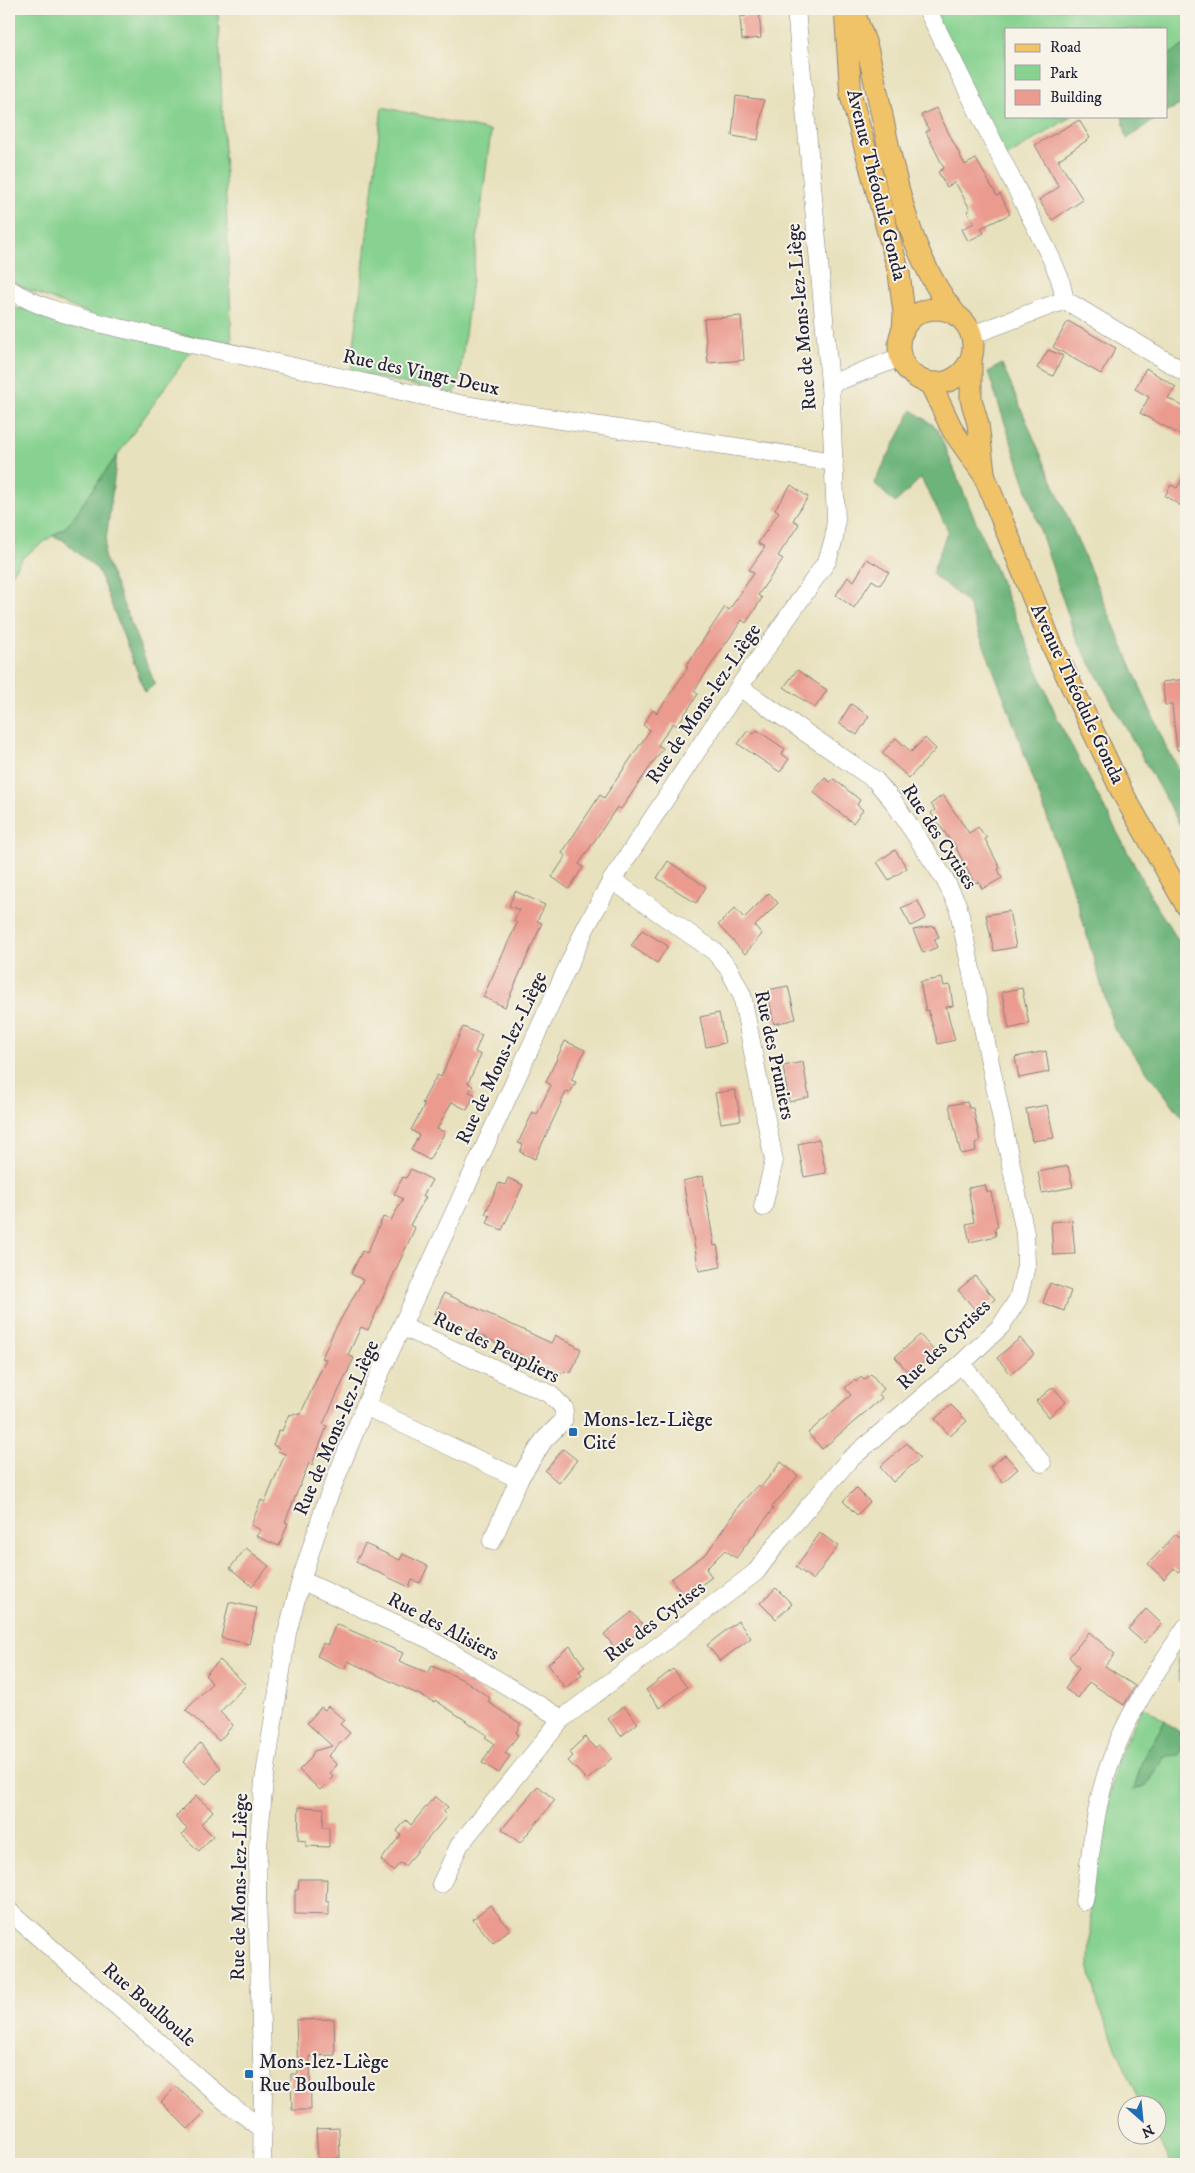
<svg xmlns="http://www.w3.org/2000/svg" width="1195" height="2173" viewBox="0 0 1195 2173" font-family="'IM FELL DW Pica',serif">
	<style>
		.green { fill: #87d290; stroke: #547a66 }
		.forest { fill: #6db47a; stroke: #486b5a }
		.building { fill: #eb9a8e }
		.lines { fill: none; stroke-linecap: round; stroke-linejoin: round }
		.minor-casing { stroke: #85827c; stroke-width: 19 }
		.major-casing { stroke: #85827c; stroke-width: 23 }
		.minor { stroke: #fff; stroke-width: 18 }
		.major { stroke: #f1c369; stroke-width: 21 }
		.poi-dot { fill: #1f6fb2; stroke: #f7f3e8; stroke-width: 2 }
		.labels { text-anchor: middle; dominant-baseline: central; stroke-width: 4; stroke-linejoin: round; paint-order: stroke }
		.street-label { font-size: 20px; fill: #22223b; stroke: #f7f3e8 }
		.poi-label { font-size: 20px; fill: #22223b; stroke: #f7f3e8; text-anchor: start }
	</style>
	<rect width="100%" height="100%" fill="#f7f3e8"/>
	<filter id="ink" filterUnits="userSpaceOnUse"><feTurbulence type="fractalNoise" baseFrequency=".02" numOctaves="2"/><feDisplacementMap in="SourceGraphic" scale="10" xChannelSelector="R" yChannelSelector="G"/><feConvolveMatrix kernelMatrix="1 2 1 2 8 2 1 2 1" color-interpolation-filters="sRGB"/></filter>
	<filter id="wash" filterUnits="userSpaceOnUse"><feTurbulence type="fractalNoise" baseFrequency=".0096" numOctaves="4" result="noise"/><feDisplacementMap in="SourceGraphic" scale="20" xChannelSelector="R" yChannelSelector="G"/><feGaussianBlur stdDeviation="1.12" result="paint"/><feColorMatrix in="noise" values="0 0 0 0 0 0 0 0 0 0 0 0 0 0 0 0 0 1.4 0 .05"/><feComposite in="paint" operator="in"/></filter>
	<g filter="url(#wash)">
		<rect width="100%" height="100%" fill="#e8e1bd"/>
		<g class="green">
			<path d="M9,9H218L232,344L110,322L26,289L9,279Z"/>
			<path d="M927,9H1186V44L1166,57V29H1006V116H1072L1003,159Z"/>
			<path d="M382,107L491,131L459,382L454,394L351,372Z"/>
			<path d="M11,308L41,310L191,351L68,525L23,557L9,577V309Z"/>
			<path d="M1143,1706L1165,1721L1143,1758L1134,1790L1148,1784L1164,1756L1179,1754L1186,1736V2164H1171L1156,2136L1158,2106H1141L1098,2004L1089,1963L1092,1881L1117,1759Z"/>
		</g>
		<g class="forest">
			<path d="M1186,44V102L1166,112V57Z"/>
			<path d="M1122,116H1159L1127,139Z"/>
			<path d="M1002,364L1166,747L1186,781V836L1075,636L988,372Z"/>
			<path d="M912,410L937,428L1058,720L1155,904L1186,952V1122L1114,1029L1078,904L1007,705L967,602L932,574L948,530L921,478L895,503L874,483Z"/>
			<path d="M117,455L104,556L155,684L145,692L98,570L63,540L53,536L68,525Z"/>
			<path d="M1186,1645V1682H1179V1650Z"/>
			<path d="M1165,1721L1185,1736L1179,1755L1164,1756L1148,1784L1134,1790L1143,1758Z"/>
		</g>
		<g id="blocks">
			<g class="building">
				<path d="M746,9H759L761,38L742,40L740,17L746,16Z"/>
				<path d="M736,96L764,100L758,140L732,136Z"/>
				<path d="M936,108L965,165L976,159L997,196L1000,194L1010,214L981,228L984,233L968,241L962,229L974,223L967,211L970,209L955,182L947,187L938,172L944,168L926,132L929,130L921,115Z"/>
				<path d="M1079,120L1090,138L1058,160L1083,200L1052,220L1039,200L1059,187L1035,145Z"/>
				<path d="M741,316L744,360L708,363L704,319Z"/>
				<path d="M1068,321L1116,348L1101,374L1053,347Z"/>
				<path d="M1048,350L1063,356L1053,376L1037,368Z"/>
				<path d="M1146,368L1176,387L1168,398L1186,408V438L1140,413L1149,397L1135,389Z"/>
				<path d="M1186,473V509L1165,496L1171,485L1177,488Z"/>
				<path d="M791,485L808,497L793,520L799,524L778,556L783,559L758,595L762,598L746,623L742,620L717,656L694,691L698,694L677,726L673,723L658,745L663,748L621,809L617,807L579,864L583,867L569,889L552,877L566,856L562,853L600,795L604,798L650,730L643,725L653,710L657,713L688,668L686,666L725,607L729,610L754,573L749,570L765,547L758,543L779,512L775,509Z"/>
				<path d="M867,559L889,572L880,585L872,580L854,608L836,595L848,577L854,581Z"/>
				<path d="M797,670L827,690L815,708L784,687Z"/>
				<path d="M1186,679V750H1177L1172,705H1165L1162,682Z"/>
				<path d="M851,704L869,716L857,735L839,723Z"/>
				<path d="M748,730L754,734L757,730L785,749L782,754L789,759L780,772L738,744Z"/>
				<path d="M896,738L911,752L925,738L936,749L909,778L882,753Z"/>
				<path d="M825,778L830,782L834,779L860,800L857,805L863,810L853,823L813,792Z"/>
				<path d="M943,795L969,833L978,827L987,838L985,839L1000,868L998,869L1002,878L982,889L979,882L974,883L953,842L952,843L931,813L935,810L931,804Z"/>
				<path d="M895,850L907,868L889,880L877,862Z"/>
				<path d="M668,861L706,887L696,903L657,878Z"/>
				<path d="M515,891L545,905L537,921L542,923L505,1007L483,997L517,923L514,921L519,910L509,906Z"/>
				<path d="M769,893L778,903L755,926L762,934L745,954L718,925L735,908L744,918Z"/>
				<path d="M918,901L926,918L911,926L901,908Z"/>
				<path d="M1009,911L1016,947L994,951L986,915Z"/>
				<path d="M934,926L939,937L934,939L938,947L923,953L913,930Z"/>
				<path d="M642,930L668,946L657,963L631,946Z"/>
				<path d="M942,978L944,986L950,985L953,1006L946,1007L955,1040L938,1044L928,1010L926,1011L920,982Z"/>
				<path d="M788,986L796,1019L774,1024L767,990Z"/>
				<path d="M1022,988L1029,1024L1009,1029L1002,992Z"/>
				<path d="M719,1013L725,1043L706,1047L700,1017Z"/>
				<path d="M463,1027L482,1035L475,1052L481,1055L468,1083L473,1086L469,1092L475,1094L467,1110L452,1102L437,1129L445,1132L429,1160L411,1150L419,1135L411,1130L425,1104L422,1103L437,1075L441,1077Z"/>
				<path d="M565,1041L585,1050L571,1080L576,1082L570,1093L566,1092L535,1159L520,1152L523,1145L518,1143L533,1112L537,1114L551,1085L546,1082Z"/>
				<path d="M1046,1051L1049,1072L1019,1078L1015,1057Z"/>
				<path d="M803,1062L809,1097L789,1102L783,1066Z"/>
				<path d="M735,1090L741,1120L721,1123L715,1093Z"/>
				<path d="M967,1102L969,1108H973L980,1141L975,1143L976,1151L961,1154L949,1105Z"/>
				<path d="M1047,1105L1054,1138L1032,1141L1026,1109Z"/>
				<path d="M819,1139L826,1173L804,1177L798,1144Z"/>
				<path d="M1068,1166L1073,1187L1042,1193L1038,1172Z"/>
				<path d="M411,1169L432,1180L423,1196L426,1197L410,1225L415,1228L368,1330L361,1327L348,1355L354,1358L323,1424L327,1426L312,1465L309,1463L285,1522L288,1523L279,1546L256,1536L261,1530L251,1525L261,1500L265,1502L285,1454L278,1451L279,1448L273,1445L279,1430L282,1431L289,1414L292,1415L294,1413L300,1415L326,1359L322,1358L334,1331L363,1280L351,1274L362,1251L367,1253L383,1217L391,1220L403,1199L394,1194L403,1177L406,1178Z"/>
				<path d="M703,1176L714,1246L717,1245L721,1267L699,1271L683,1181Z"/>
				<path d="M508,1178L523,1185L502,1230L487,1223L490,1216L485,1214L499,1183L505,1185Z"/>
				<path d="M985,1185L987,1192H991L998,1227L995,1228L996,1236L970,1242L966,1224L974,1222L968,1188Z"/>
				<path d="M1072,1220L1075,1254L1053,1255L1051,1222Z"/>
				<path d="M975,1276L995,1299L979,1314L958,1290Z"/>
				<path d="M1050,1283L1071,1291L1064,1311L1043,1303Z"/>
				<path d="M444,1293L551,1343L555,1335L581,1349L571,1373L565,1371L562,1374L435,1314Z"/>
				<path d="M920,1335L935,1352L910,1374L895,1357Z"/>
				<path d="M1020,1338L1034,1354L1011,1374L997,1358Z"/>
				<path d="M871,1374L884,1389L879,1394L882,1398L822,1449L808,1433L851,1395L845,1388L854,1380L856,1382L861,1377L864,1380Z"/>
				<path d="M1053,1387L1066,1402L1049,1417L1036,1401Z"/>
				<path d="M951,1405L967,1421L950,1436L935,1419Z"/>
				<path d="M907,1443L920,1458L893,1482L880,1467Z"/>
				<path d="M563,1449L577,1460L559,1483L545,1471Z"/>
				<path d="M1005,1455L1018,1469L1003,1482L990,1467Z"/>
				<path d="M781,1462L798,1476L772,1507L773,1509L736,1558L725,1550L706,1569L712,1577L685,1597L671,1579L707,1553L740,1504L758,1485L761,1487Z"/>
				<path d="M856,1488L870,1502L857,1515L843,1501Z"/>
				<path d="M820,1533L838,1546L813,1580L796,1567Z"/>
				<path d="M1176,1534L1186,1543V1564L1178,1572L1174,1568L1164,1579L1148,1564Z"/>
				<path d="M365,1544L400,1560L403,1554L428,1566L420,1583L412,1580L409,1587L356,1562Z"/>
				<path d="M246,1548L269,1566L252,1586L230,1568Z"/>
				<path d="M776,1588L792,1604L776,1619L760,1603Z"/>
				<path d="M229,1602L257,1608L249,1644L221,1638Z"/>
				<path d="M1146,1609L1162,1624L1144,1643L1128,1629Z"/>
				<path d="M632,1612L645,1627L616,1649L604,1634Z"/>
				<path d="M738,1621L751,1638L720,1661L707,1645Z"/>
				<path d="M336,1624L403,1653L399,1661L428,1673L432,1666L466,1681L490,1698L488,1702L521,1724L516,1732L518,1735L505,1753L510,1756L499,1773L482,1763L494,1743L485,1737L487,1735L435,1700L434,1702L348,1661L344,1669L317,1656L323,1643L327,1645Z"/>
				<path d="M1089,1632L1115,1654L1105,1666L1135,1686L1124,1705L1089,1682L1078,1698L1065,1689L1079,1668L1069,1657Z"/>
				<path d="M570,1646L585,1667L579,1671L582,1675L565,1688L548,1664Z"/>
				<path d="M220,1660L246,1685L220,1712L233,1725L219,1741L186,1710L212,1683L205,1675Z"/>
				<path d="M673,1669L687,1687L660,1708L646,1690Z"/>
				<path d="M328,1706L344,1720L340,1724L350,1733L328,1756L337,1765L330,1773L333,1777L320,1790L299,1770L310,1759L314,1751L332,1746L307,1723L321,1707L325,1710Z"/>
				<path d="M624,1706L638,1723L621,1736L608,1719Z"/>
				<path d="M585,1737L596,1748L600,1745L612,1758L587,1780L568,1761L573,1756L569,1752Z"/>
				<path d="M200,1743L221,1768L206,1784L183,1762Z"/>
				<path d="M538,1786L555,1800L520,1843L502,1829Z"/>
				<path d="M196,1796L213,1811L201,1824L213,1836L199,1851L182,1835L187,1829L175,1817Z"/>
				<path d="M435,1796L448,1807L443,1812L447,1816L405,1866L400,1863L393,1871L381,1860L401,1835L397,1831L406,1820L411,1825Z"/>
				<path d="M299,1807L324,1808L323,1827H329V1847L306,1846V1841L298,1840Z"/>
				<path d="M299,1879H327L326,1901H329V1915L295,1914V1890H298Z"/>
				<path d="M490,1905L510,1929L493,1943L473,1919Z"/>
				<path d="M334,2019L335,2055L310,2056L311,2110H292L291,2074H298L296,2020Z"/>
				<path d="M176,2086L204,2113L188,2129L161,2102Z"/>
				<path d="M339,2128L340,2158L318,2159L316,2129Z"/>
			</g>
		</g>
	</g>
	<g filter="url(#ink)">
		<use href="#blocks" fill-opacity="0" stroke="#85827c" stroke-width="1"/>
		<g class="lines">
			<g class="minor-casing">
				<g id="minor">
					<path d="M927,9L1052,260L1060,279L1065,300L1186,373"/>
					<path d="M9,289C40,309 79,318 115,327L464,405L834,462"/>
					<path d="M972,335L1065,300"/>
					<path d="M830,384L901,357"/>
					<path d="M612,880L714,951L729,969L742,995L774,1161L763,1207"/>
					<path d="M403,1327L550,1394L564,1408L563,1421L544,1440L519,1479L492,1541"/>
					<path d="M961,1364L1042,1463"/>
					<path d="M365,1406L519,1479"/>
					<path d="M301,1580L431,1640L562,1719"/>
					<path d="M441,1884L460,1844L562,1719L756,1572L779,1541L848,1461L961,1364L1001,1326L1018,1299L1026,1266L1025,1233L958,906L944,878L893,801L875,780L739,687"/>
					<path d="M1084,1901C1091,1855 1094,1807 1110,1763C1127,1714 1157,1670 1186,1627"/>
					<path d="M9,1911L225,2101L263,2129"/>
					<path d="M262,2164L263,2090L257,1894L258,1846L264,1781L287,1633L301,1580L326,1503L365,1406L586,927L612,880L739,687L827,561L834,539L836,519L830,384L796,9"/>
				</g>
			</g>
			<g class="major-casing">
				<g id="major">
					<path d="M845,9L851,96L899,273L904,313L903,331"/>
					<path d="M853,9C857,22 863,35 867,48C890,137 897,243 957,316"/>
					<circle cx="936" cy="346" r="37"/>
					<path d="M971,359V399L978,424L984,472"/>
					<path d="M930,383L953,431L984,475L1052,645L1123,794L1186,905"/>
				</g>
			</g>
			<use href="#minor" class="minor"/>
			<use href="#major" class="major"/>
		</g>
	</g>
	<g class="poi-dot">
		<rect x="568" y="1427" width="10" height="10" rx="2.5"/>
		<rect x="244" y="2069" width="10" height="10" rx="2.5"/>
	</g>
	<g class="labels">
		<g class="street-label">
			<text transform="translate(876 185) rotate(76)">Avenue Théodule Gonda</text>
			<text transform="translate(802 317) rotate(-95)">Rue de Mons-lez-Liège</text>
			<text transform="translate(421 373) rotate(12)">Rue des Vingt-Deux</text>
			<text transform="translate(1077 694) rotate(65)">Avenue Théodule Gonda</text>
			<text transform="translate(704 704) rotate(-56)">Rue de Mons-lez-Liège</text>
			<text transform="translate(939 837) rotate(57)">Rue des Cytises</text>
			<text transform="translate(774 1055) rotate(78)">Rue des Pruniers</text>
			<text transform="translate(502 1058) rotate(-65)">Rue de Mons-lez-Liège</text>
			<text transform="translate(944 1345) rotate(-44)">Rue des Cytises</text>
			<text transform="translate(496 1348) rotate(26)">Rue des Peupliers</text>
			<text transform="translate(337 1428) rotate(-67)">Rue de Mons-lez-Liège</text>
			<text transform="translate(655 1622) rotate(-37)">Rue des Cytises</text>
			<text transform="translate(443 1627) rotate(28)">Rue des Alisiers</text>
			<text transform="translate(240 1887) rotate(-89)">Rue de Mons-lez-Liège</text>
			<text transform="translate(149 2005) rotate(41)">Rue Boulboule</text>
		</g>
		<g class="poi-label">
			<text x="583" y="1420">Mons-lez-Liège<tspan x="583" dy="23">Cité</tspan></text>
			<text x="259" y="2062">Mons-lez-Liège<tspan x="259" dy="23">Rue Boulboule</tspan></text>
		</g>
	</g>
	<rect width="1195" height="2173" fill="none" stroke="#f7f3e8" stroke-width="30"/>
	<rect x="1005" y="28" width="162" height="90" fill="#f7f3e8" stroke="#a29fa3"/>
	<rect x="1015" y="44" width="25" height="8" fill="#f1c369" stroke="#a29fa3"/>
	<text x="1050" y="52" font-size="15" fill="#22223b">Road</text>
	<rect x="1015" y="65" width="25" height="15" fill="#87d290" stroke="#a29fa3"/>
	<text x="1050" y="78" font-size="15" fill="#22223b">Park</text>
	<rect x="1015" y="90" width="25" height="15" fill="#eb9a8e" stroke="#a29fa3"/>
	<text x="1050" y="102" font-size="15" fill="#22223b">Building</text>
	<g transform="translate(1142 2120) rotate(153)"><circle r="24" fill="#f7f3e8" stroke="#a29fa3"/>
	<path d="M0-4L9 19L0 12L-9 19Z" fill="#1f6fb2"/>
	<text y="-8" font-size="14" font-weight="bold" text-anchor="middle" fill="#22223b">N</text>
	</g>
</svg>
